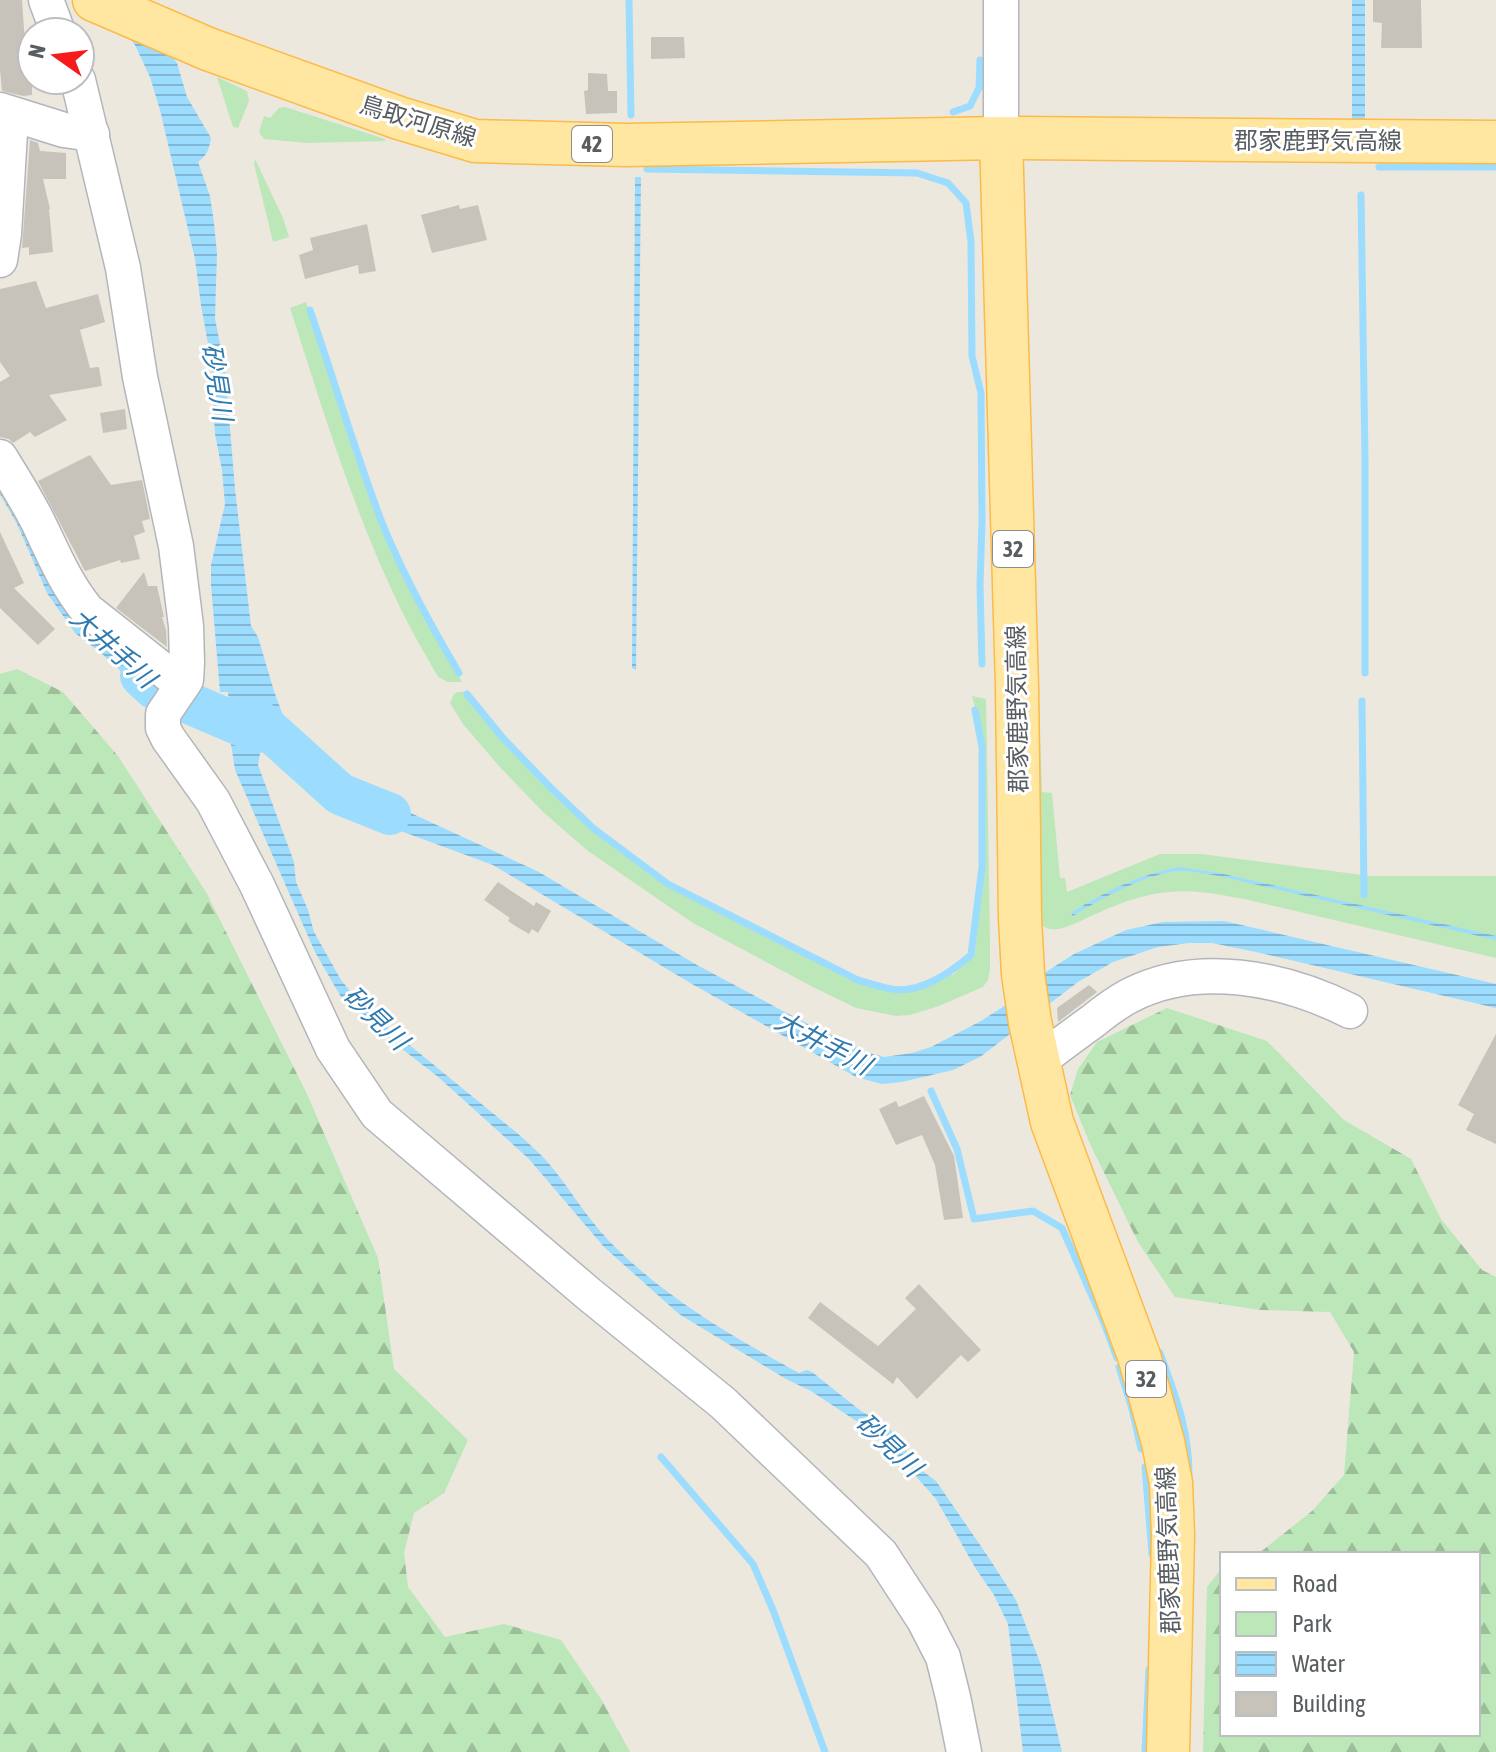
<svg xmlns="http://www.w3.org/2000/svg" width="1496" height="1752" viewBox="0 0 1496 1752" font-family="'Asap Condensed','Noto Sans JP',sans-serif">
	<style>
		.green { fill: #bce7b8 }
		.forest { fill: url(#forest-firs) }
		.water { fill: url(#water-rules) }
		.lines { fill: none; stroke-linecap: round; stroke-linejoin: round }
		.stream { stroke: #9cdcff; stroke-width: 7 }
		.river { stroke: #9cdcff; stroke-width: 42 }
		.building { fill: #c7c3bb }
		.minor-casing { stroke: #b2b6bb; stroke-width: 37 }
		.major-casing { stroke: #fdba47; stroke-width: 45 }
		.minor { stroke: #fff; stroke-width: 34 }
		.major { stroke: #ffe7a1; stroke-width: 42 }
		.labels { text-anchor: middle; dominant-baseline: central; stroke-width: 6; stroke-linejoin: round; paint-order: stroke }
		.shield { fill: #fff; stroke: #8a8e90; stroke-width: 2 }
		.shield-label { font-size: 22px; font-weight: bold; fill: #585d61 }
		.street-label { font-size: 24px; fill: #585d61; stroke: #fff }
		.water-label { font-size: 26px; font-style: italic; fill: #307aaf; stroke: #fff }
	</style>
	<defs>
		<pattern id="forest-firs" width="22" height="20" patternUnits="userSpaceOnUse" patternTransform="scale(2)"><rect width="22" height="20" fill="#bce7b8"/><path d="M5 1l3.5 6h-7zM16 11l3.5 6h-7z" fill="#9cbe99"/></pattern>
		<pattern id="water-rules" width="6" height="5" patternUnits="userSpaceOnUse" patternTransform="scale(2)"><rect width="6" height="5" fill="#9cdcff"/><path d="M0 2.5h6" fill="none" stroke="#82b6d2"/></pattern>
	</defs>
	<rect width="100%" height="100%" fill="#ece8de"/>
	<g class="green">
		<path d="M217,77L247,91L249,101L238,128L233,127Z"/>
		<path d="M285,107L385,139V141L307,143L264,139L259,132L264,116L270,118L279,108Z"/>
		<path d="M255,159L283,218L289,237L273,242L254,164Z"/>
		<path d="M306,302C331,376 353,451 381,523C403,579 432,631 462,682H448L438,677C424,652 409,627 397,601C352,507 322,407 290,308Z"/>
		<path d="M458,692H464L502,739L549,789L594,829L667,884L858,982L892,991H910L954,974L975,953L984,866L983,745L980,725L972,696L986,699L990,941V969L988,980L983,987L939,1006L910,1015L896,1016L856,1008L813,987L693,923L588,851L542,811L498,765L463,724L450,703L454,694Z"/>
		<path d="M1034,699L1039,705L1042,792L1052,793L1060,878H1065L1067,892L1160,854H1201L1370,876H1496V958L1249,900C1222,895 1196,889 1169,892C1144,894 1120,903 1098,913C1085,918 1071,927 1058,929C1048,931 1043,926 1037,920Z"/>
	</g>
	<g class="forest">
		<path d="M17,669L63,692L118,756L206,892L307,1094L378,1258L394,1369L468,1440L444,1493L414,1513L404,1553L408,1587L445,1637L504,1624L561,1640L601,1699L630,1752H0V674Z"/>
		<path d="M1167,1008L1267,1041L1344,1120L1411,1159L1441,1219L1482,1270L1496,1277V1752H1203L1207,1587L1222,1568V1734H1478V1554H1258L1312,1511L1344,1475L1354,1352L1330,1312L1260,1310L1175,1297L1138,1242L1090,1144L1070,1095L1078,1069L1097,1042Z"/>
	</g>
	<g class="water">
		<path d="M102,0H134L177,63L187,97L211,138C209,150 207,155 198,162L210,196L214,223L217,253L215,319L225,368L235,489L251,626L258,637L274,691L300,762L266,751L260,753L258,765L294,862L296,882L308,910L314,932L341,980L363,1007L523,1138C530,1145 538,1152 545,1159C568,1185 585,1216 609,1241C664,1297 731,1336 799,1373L807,1370L812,1372L861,1411L879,1421L900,1438L913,1464L936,1481L989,1558L1016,1600L1041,1665L1062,1752H1023L1008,1624L994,1595L976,1569L936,1499L887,1444L870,1430L811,1391L786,1379L679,1314L604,1247L529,1159L437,1076L384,1035L341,997L315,952L235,770L229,731L231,724L228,692H220L211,585V565L225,504L222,470L215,434L210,355L201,305L195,259L160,110L150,77L135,45Z"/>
		<path d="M1352,0H1365V122L1352,125Z"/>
		<path d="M635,177H641L636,670L632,668Z"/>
		<path d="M0,467L50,564L168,683L155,702L101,653L75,633L47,593L17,524L0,494Z"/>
		<path d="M343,782L537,871L697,965L796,1018L866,1052L884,1057L912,1053L931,1047L981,1021L1015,999L1041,975L1074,954L1126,930L1163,922L1224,921L1496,984V1008L1256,952L1212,943H1189L1158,947L1113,962L1078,982L980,1057L953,1070L902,1082L882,1084L856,1077L692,984L493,865L330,805Z"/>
		<path d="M1179,867L1219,873L1496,936V940L1219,876C1205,874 1190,870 1176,871C1144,875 1100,899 1073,916L1071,913C1104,892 1141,874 1179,867Z"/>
	</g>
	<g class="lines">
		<g class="stream">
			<path d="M629,0L631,115"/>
			<path d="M953,112L970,106L979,88L980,60"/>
			<path d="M1379,167H1496"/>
			<path d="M647,169L917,173L948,183L966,203L971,242L972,356L981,393L982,520L980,585L982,664"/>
			<path d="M1361,195L1365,459V673"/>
			<path d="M310,310C334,380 355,451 381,520C402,573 430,624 459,673"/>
			<path d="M467,694L503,738L550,787L593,828L668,884L858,980C873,984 892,992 909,989C933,985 953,970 971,955L982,867V747L975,710"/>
			<path d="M1362,701L1364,895"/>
			<path d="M931,1091L957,1149L974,1219L1033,1211L1062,1228L1104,1323L1117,1358"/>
			<path d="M1155,1349L1160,1353C1175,1395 1189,1429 1189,1474"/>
			<path d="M1119,1367L1132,1409L1141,1449"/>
			<path d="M661,1457L753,1564L773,1610L825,1752"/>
			<path d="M1145,1467L1152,1554"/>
			<path d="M1145,1752L1149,1670"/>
		</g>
		<g class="river">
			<path d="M141,676L154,688L247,728"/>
			<path d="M257,719L340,794L390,814"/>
		</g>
	</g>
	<g class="building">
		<path d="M0,0H22L27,72L32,71V95L23,96L2,91L0,70Z"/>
		<path d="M1373,0H1421L1422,48H1381L1382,23L1373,22Z"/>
		<path d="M651,37H684L685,58L651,59Z"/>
		<path d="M588,73L607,74L608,91H617V113L586,114L584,91L588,90Z"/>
		<path d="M30,140L38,143L40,151L66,153V179H43L50,209H49L53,252L29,255V247L22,248Z"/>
		<path d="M459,205L460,209L478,205L487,240L432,253L421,215Z"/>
		<path d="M367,224L376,271L359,274L358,265L305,279L299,255L313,250L310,238Z"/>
		<path d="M36,281L46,308L98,294L105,322L80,330L90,368L99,367L102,386L49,395L67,420L35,437L30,432L13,443L9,439L0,437V382L10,376L0,362V289Z"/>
		<path d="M125,409L127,429L103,433L100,413Z"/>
		<path d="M90,455L111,485L142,480L150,519L142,521L145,532L134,536L140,559L121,563L120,560L85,571L38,481Z"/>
		<path d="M0,532L24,583L14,588L55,629L38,645L0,608Z"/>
		<path d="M144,572L148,586H157L164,617H162L166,630L167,647L116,608Z"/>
		<path d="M498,882L534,906L536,902L551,911L538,933L532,929L529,934L517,927L508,921L510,918L484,900Z"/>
		<path d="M1089,985L1097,992L1058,1022L1057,1008Z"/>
		<path d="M1496,1034V1144L1466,1130L1474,1114L1458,1105Z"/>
		<path d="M924,1096L954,1156L963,1218L944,1220L935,1165L922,1135L896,1145L879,1109L896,1101L899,1107Z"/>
		<path d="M919,1284L981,1350L968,1362L961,1355L917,1399L897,1377L893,1384L808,1318L820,1302L878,1346L916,1309L905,1298Z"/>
	</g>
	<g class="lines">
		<g class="minor-casing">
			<g id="minor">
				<path d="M46,0L58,32"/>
				<path d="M1001,0V138"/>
				<path d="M78,80L123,268L140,377L176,546L186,626L187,663L186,680L163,714V728L168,738L213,801L257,885L333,1049L377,1114L590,1295L723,1403L881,1554L924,1620L943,1657L953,1697L964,1752"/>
				<path d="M0,110L64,130L92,134"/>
				<path d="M0,260L4,234L11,115"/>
				<path d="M0,457C13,478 27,500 38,522C53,553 65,583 87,610L182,685"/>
				<path d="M1038,1062C1056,1048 1075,1034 1093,1021C1104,1012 1116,1003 1129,996C1197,960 1284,978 1350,1011"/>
			</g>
		</g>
		<g class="major-casing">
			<g id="major">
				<path d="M94,0L208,49L399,118L475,141L626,145L1001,138L1496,142"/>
				<path d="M1001,138L1017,687L1020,918L1023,974L1030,1022L1052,1122L1139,1356L1163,1442L1171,1483L1173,1535L1168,1752"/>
			</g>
		</g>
		<use href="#minor" class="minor"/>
		<use href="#major" class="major"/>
	</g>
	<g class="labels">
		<g class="shield">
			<rect x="572" y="126" width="40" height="36" rx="6"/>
			<rect x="993" y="531" width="40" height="36" rx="6"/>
			<rect x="1126" y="1361" width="40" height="36" rx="6"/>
		</g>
		<g class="shield-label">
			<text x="592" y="144">42</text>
			<text x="1013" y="549">32</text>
			<text x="1146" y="1379">32</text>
		</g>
		<g class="street-label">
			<text transform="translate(418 121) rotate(17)">鳥取河原線</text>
			<text x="1318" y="140">郡家鹿野気高線</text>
			<text transform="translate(1017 709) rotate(-91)">郡家鹿野気高線</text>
			<text transform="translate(1168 1550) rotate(-92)">郡家鹿野気高線</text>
		</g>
		<g class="water-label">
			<text transform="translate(217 382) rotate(81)">砂見川</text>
			<text transform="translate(113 648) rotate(42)">大井手川</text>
			<text transform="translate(376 1018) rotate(44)">砂見川</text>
			<text transform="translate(823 1043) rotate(28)">大井手川</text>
			<text transform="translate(889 1445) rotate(43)">砂見川</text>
		</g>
	</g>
	<rect x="1220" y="1552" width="260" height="184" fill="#ffffff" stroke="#bcbec0" stroke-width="2"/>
	<rect x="1236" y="1578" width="40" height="12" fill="#ffe7a1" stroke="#bcbec0" stroke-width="2"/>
	<text x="1292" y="1592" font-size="24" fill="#585d61">Road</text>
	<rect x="1236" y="1612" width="40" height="24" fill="#bce7b8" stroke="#bcbec0" stroke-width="2"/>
	<text x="1292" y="1632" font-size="24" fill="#585d61">Park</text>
	<rect x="1236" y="1652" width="40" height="24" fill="url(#water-rules)" stroke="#bcbec0" stroke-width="2"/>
	<text x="1292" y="1672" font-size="24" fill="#585d61">Water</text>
	<rect x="1236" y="1692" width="40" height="24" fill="#c7c3bb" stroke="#bcbec0" stroke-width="2"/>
	<text x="1292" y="1712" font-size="24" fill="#585d61">Building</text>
	<g transform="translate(56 56) rotate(284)"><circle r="38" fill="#ffffff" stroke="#bcbec0" stroke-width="2"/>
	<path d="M0-6L14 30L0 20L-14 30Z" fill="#f71a1c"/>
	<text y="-12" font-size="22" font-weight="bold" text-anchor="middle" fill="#585d61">N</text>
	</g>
</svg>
